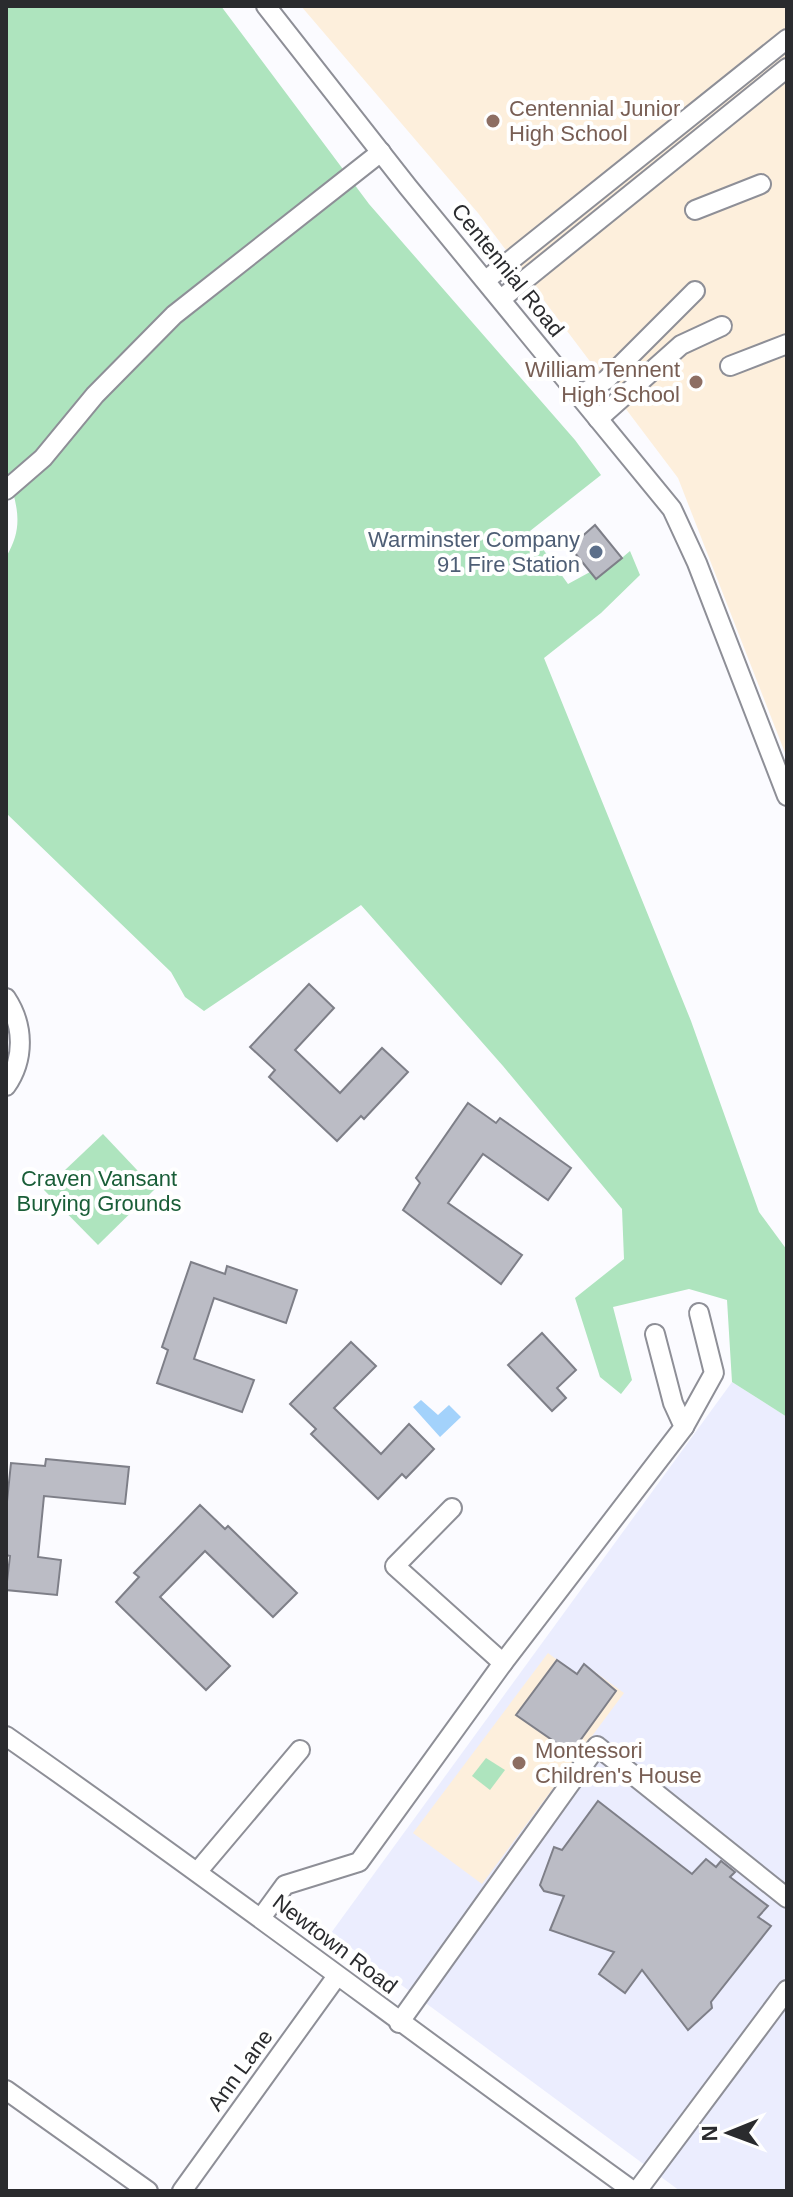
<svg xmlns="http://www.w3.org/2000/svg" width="793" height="2197" viewBox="0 0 793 2197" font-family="Arial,sans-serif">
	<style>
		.built { fill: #ebedfe }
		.education { fill: #fdefdc }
		.green { fill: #aee4be }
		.water { fill: #a3d2fb }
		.building { fill: #bbbcc5; stroke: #7e7f88; stroke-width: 2 }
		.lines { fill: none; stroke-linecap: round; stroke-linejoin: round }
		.minor-casing { stroke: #8e8f97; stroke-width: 22 }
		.minor { stroke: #fff; stroke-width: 18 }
		.education-dot { fill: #8d6e63; stroke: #fff; stroke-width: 3 }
		.service-dot { fill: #5c6f8a; stroke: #fff; stroke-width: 3 }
		.labels { text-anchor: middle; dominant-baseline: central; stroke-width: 8; stroke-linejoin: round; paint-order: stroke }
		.education-label { font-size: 22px; fill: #785e54; stroke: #fff; text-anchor: start }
		.street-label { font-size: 22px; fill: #2a2b2e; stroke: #fff }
		.service-label { font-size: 22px; fill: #4e5e75; stroke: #fff; text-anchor: end }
		.park-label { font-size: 22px; fill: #1a5e38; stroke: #fff }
	</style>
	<rect width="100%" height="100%" fill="#fbfbff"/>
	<path class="built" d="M732,1382L787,1417V2191H680L331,1933Z"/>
	<g class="education">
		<path d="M301,6H787V758L678,478L478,213Z"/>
		<path d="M548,1653L576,1674L584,1664L624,1693L482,1884L413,1833Z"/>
	</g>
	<g class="green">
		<path d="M6,6H221L369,204L575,440L601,475L530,531L568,584L590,572L597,579L630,551L640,575L601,613L544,658L691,1021L759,1212L787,1250V1417L732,1382L727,1300L689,1289L613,1307L632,1380L621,1394L600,1377L575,1298L624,1259L622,1209L503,1066L361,905L204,1011L185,997L171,972L6,813V557C25,526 17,504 6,470Z"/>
		<path d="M103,1134L155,1189L98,1245L44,1190Z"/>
		<path d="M486,1758L505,1770L490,1790L472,1776Z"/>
	</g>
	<path class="water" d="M421,1400L438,1415L449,1405L461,1417L440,1437L413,1407Z"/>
	<g class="building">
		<path d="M595,525L622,558L596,579L570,547Z"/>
		<path d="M309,984L334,1008L295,1050L340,1093L382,1048L408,1072L364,1119L361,1116L337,1141L269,1077L275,1070L250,1047Z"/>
		<path d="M468,1103L496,1123L500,1118L571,1168L548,1200L483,1154L448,1203L522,1255L501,1284L403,1210L420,1183L416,1178Z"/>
		<path d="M191,1262L225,1274L227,1266L297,1290L286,1323L214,1298L194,1359L254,1380L242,1412L157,1383L168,1350L162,1347Z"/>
		<path d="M542,1333L576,1370L557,1388L566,1398L552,1411L508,1365Z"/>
		<path d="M351,1342L376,1366L334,1408L381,1454L409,1424L434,1449L406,1478L402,1474L378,1499L311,1434L316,1429L290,1404Z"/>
		<path d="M46,1459L129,1467L125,1504L44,1496L38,1557L61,1560L57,1595L6,1590L10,1556L6,1555V1511L11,1463L45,1466Z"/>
		<path d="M200,1505L225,1529L228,1526L297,1593L273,1617L205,1551L160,1597L230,1666L206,1690L116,1602L139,1577L134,1573Z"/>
		<path d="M557,1660L577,1674L584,1664L616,1691L571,1753L516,1715Z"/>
		<path d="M598,1801L692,1874L706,1859L716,1867L721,1861L735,1872L730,1877L768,1906L758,1917L771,1926L711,2002L712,2008L688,2030L642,1970L625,1993L599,1974L614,1952L550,1930L564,1896L544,1891L540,1885L554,1847L562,1850Z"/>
	</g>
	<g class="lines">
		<g class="minor-casing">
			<g id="minor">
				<path d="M266,6L408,187L672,509L697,563L787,796"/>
				<path d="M695,210L761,184"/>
				<path d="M486,280L787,39"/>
				<path d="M501,299L787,68"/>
				<path d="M730,366L787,344"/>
				<path d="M579,395L606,380L695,291"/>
				<path d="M598,419L681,345L722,326"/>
				<path d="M6,490L43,458L95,395L174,315L381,152"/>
				<path d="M6,998C24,1025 25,1059 6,1086"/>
				<path d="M684,1427L714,1373L699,1313"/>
				<path d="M503,1663L684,1427L673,1403L655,1334"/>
				<path d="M6,1736C218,1884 423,2040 633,2191"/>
				<path d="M198,1871L300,1750"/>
				<path d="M261,1918L285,1885L359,1862L503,1663L395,1566L452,1508"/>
				<path d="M399,2023L597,1746L787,1898"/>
				<path d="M6,2090L148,2191"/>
				<path d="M182,2191L337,1976"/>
				<path d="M637,2191L787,1990"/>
			</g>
		</g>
		<use href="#minor" class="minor"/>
	</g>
	<g class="education-dot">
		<circle cx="493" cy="121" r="8"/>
		<circle cx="696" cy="382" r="8"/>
		<circle cx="519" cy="1763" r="8"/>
	</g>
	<circle class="service-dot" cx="596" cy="552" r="8"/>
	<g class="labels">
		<g class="education-label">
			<text x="509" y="108">Centennial Junior<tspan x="509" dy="25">High School</tspan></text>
			<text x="680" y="369" text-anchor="end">William Tennent<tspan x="680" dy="25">High School</tspan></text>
			<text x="535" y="1750">Montessori<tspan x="535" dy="25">Children's House</tspan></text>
		</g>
		<g class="street-label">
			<text transform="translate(508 270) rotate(51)">Centennial Road</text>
			<text transform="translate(335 1944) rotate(37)">Newtown Road</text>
			<text transform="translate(240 2070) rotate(-54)">Ann Lane</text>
		</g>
		<g class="service-label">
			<text x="580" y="539">Warminster Company<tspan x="580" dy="25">91 Fire Station</tspan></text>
		</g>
		<g class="park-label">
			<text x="99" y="1178">Craven Vansant<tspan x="99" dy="25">Burying Grounds</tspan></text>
		</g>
	</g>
	<rect width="793" height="2197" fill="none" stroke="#2a2b2e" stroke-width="16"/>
	<g transform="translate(729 2133) rotate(269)" stroke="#ffffff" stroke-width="6" paint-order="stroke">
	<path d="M0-6L14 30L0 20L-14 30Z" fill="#2a2b2e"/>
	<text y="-12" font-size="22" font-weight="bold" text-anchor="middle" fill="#2a2b2e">N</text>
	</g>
</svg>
